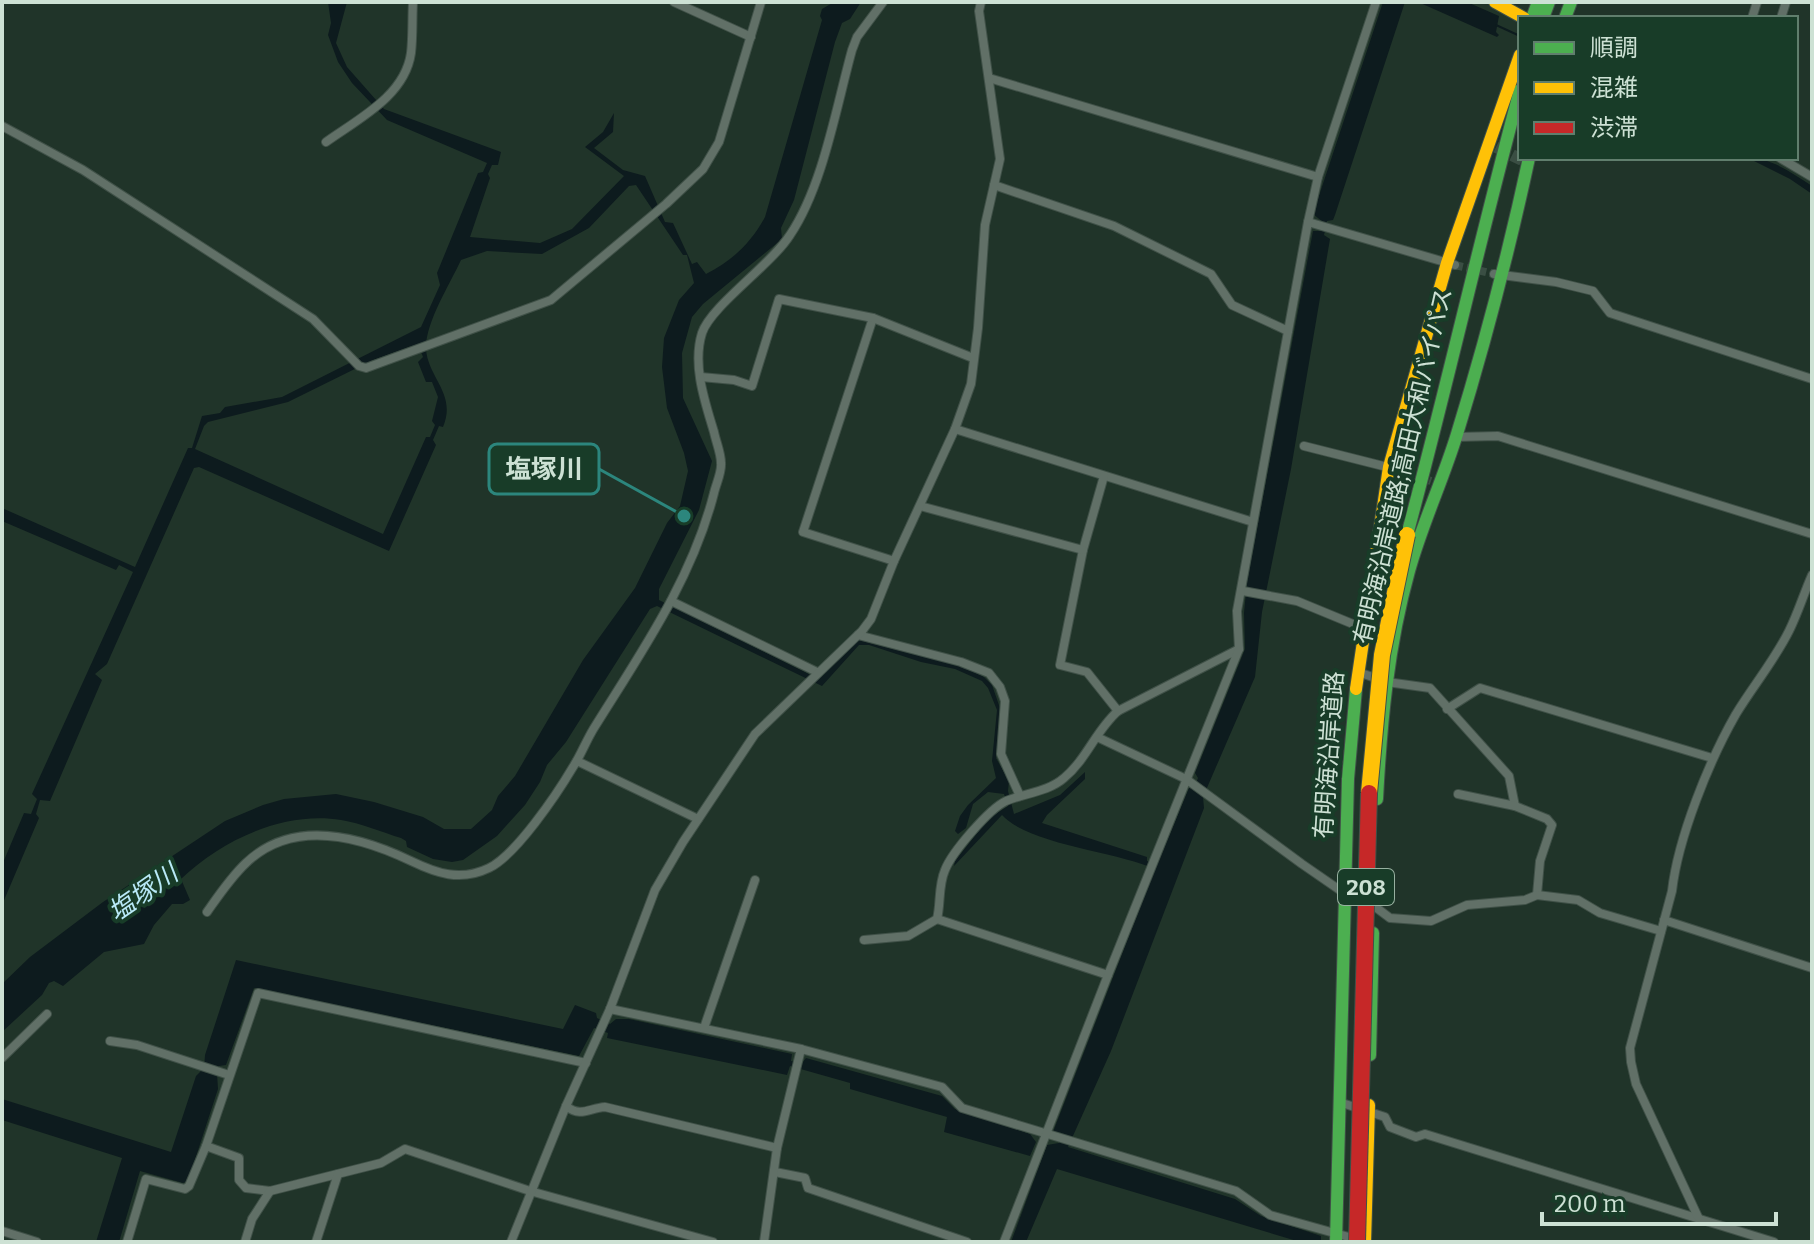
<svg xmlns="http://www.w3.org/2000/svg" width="1814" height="1244" viewBox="0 0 1814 1244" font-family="Bitter,'Noto Sans JP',serif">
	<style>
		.water { fill: #0d1b1e; fill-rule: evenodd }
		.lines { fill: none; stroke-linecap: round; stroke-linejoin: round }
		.stream { stroke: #0d1b1e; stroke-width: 2 }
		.street-tunnel { stroke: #3a4e43; stroke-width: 8; stroke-dasharray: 8 4; stroke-linecap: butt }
		.secondary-tunnel { stroke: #3a4e43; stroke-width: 12; stroke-dasharray: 12 6; stroke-linecap: butt }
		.street-casing { stroke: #405148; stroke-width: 10 }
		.fast-casing { stroke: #405148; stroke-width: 14 }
		.slow-casing { stroke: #405148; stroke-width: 14 }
		.street { stroke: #617067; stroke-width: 8 }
		.fast { stroke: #4caf50; stroke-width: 12 }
		.slow { stroke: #ffc107; stroke-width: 12 }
		.slow-bridge-casing { stroke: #405148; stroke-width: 18; stroke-linecap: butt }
		.jam-bridge-casing { stroke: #405148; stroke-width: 18; stroke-linecap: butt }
		.slow-bridge { stroke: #ffc107; stroke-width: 16 }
		.jam-bridge { stroke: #c62828; stroke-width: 16 }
		.labels { text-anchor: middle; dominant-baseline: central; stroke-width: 8; stroke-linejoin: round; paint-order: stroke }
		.shield { fill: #183c28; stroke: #97b0a0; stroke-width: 2 }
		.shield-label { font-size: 22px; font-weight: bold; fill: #cde1d4 }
		.street-label { font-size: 24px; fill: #cde1d4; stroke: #183c28 }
		.water-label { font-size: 26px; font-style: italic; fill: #b9eaf8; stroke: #183c28 }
		.leader { fill: none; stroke: #2c867d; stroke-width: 3 }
		.callout-dot { fill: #2c867d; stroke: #183c28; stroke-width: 3 }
		.callout { fill: #183c28; stroke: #2c867d; stroke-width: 3 }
		.callout-label { font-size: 26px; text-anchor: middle; font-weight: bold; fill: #cde1d4 }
	</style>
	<rect width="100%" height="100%" fill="#203429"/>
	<g class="water">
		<path d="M328,2H347L336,43L347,67L384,109L501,152L498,165H492L488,174L490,178L470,237L540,243L572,229L624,176L585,147L603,132L614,113L613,132L594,148L623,170L645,176L665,222L673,223L692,264L697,262L706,274C732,261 751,243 765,217L822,20L820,16L822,9L834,2H861L850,19L842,23L835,42L794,200L781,228L782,239L703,304L692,317L682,353L683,398L712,461L699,510L659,589V600L817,678L859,640L964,667L984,677L992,685L1000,708L996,758L1009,781L1008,791L1014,814L1060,795L1085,772V779L1047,815L1042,823L1147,857V861L1157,865L1189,788L1194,789L1198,778L1195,773L1245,649L1244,613L1247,582L1313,231H1322L1323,222L1313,214L1383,2H1405L1335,215L1333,220L1327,221L1324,235L1330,239L1291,469L1262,612L1255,677L1203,797L1204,808L1111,1051L1068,1147L1235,1199L1261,1216L1321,1236V1242H1300L1057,1169L1026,1242H1011L1047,1145L1059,1143L1060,1137L1053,1132L1155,869C1120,852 1029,845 1002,815L954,866L955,861L989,818L1008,806L1004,794L988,792L973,804L966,828L958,834L955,831L960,816L968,805L996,778L992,761L997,710L988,688L982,681L955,669L921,662L869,645H859L822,686L657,606L650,609L566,742L547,765L540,782L525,805L497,836L463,860L452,862L433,859L407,847L406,841L401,838C381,832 361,823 341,820C283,811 222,840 181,879L190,900L183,904H172L154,925L144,944L104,952L63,986L54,981L49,983L42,995L2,1032V984L30,957L103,902L225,821L263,805L284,799L336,794L374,802L423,817L444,829H471L492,810L498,796L515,776L583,660L635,588L667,523L680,506L688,471L684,453L667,408L662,367L664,338L679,300L694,283L687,255H683L636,185L629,186L589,228L542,254L487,251L461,260C450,284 425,323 426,349C428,378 457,394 443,427L439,426L433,440L436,445L389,551L199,467L194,468L107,664L95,674L102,680L50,801L40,800L36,814L39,818L2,905V865L24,813L31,814L37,799L32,794L133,572L119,565L116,570L2,521V508L135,567L188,448H192L202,416L220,413L225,407L282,397L421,327L440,285L437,273L478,173L483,172L487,163L387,120L352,83L338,62L328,35L331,23ZM418,344L423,357L418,362L426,382H432L438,397L432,421L435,425L430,437H426L383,534L195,449L204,426L208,422L288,402L373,360Z"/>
		<path d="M1418,2H1467L1499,16L1496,32L1499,35L1497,37Z"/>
		<path d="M1748,158C1772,158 1792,173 1812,186V194L1790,179Z"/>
		<path d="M236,960L563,1029L575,1005L596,1013L597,1018L610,1024L616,1019H629L792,1054L791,1061L802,1063L806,1058L942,1096L955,1109L1030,1134L1036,1142L1030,1156L944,1132L947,1117L850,1089V1083L790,1066L787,1075L607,1038L608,1033L594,1028L579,1056L254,988L226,1065L219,1066L217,1073L218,1089L188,1181L183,1183L140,1171L119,1242H96L122,1158L2,1120V1099L171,1152L196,1076L204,1068L205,1055Z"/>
	</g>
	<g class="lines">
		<path class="stream" d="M1496,25L1520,36"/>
		<g class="street-tunnel">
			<path d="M1455,265L1494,274"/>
			<path d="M1395,469L1431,481"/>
		</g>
		<path class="secondary-tunnel" d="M1496,147L1522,160"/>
		<g class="street-casing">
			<g id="street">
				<path d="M674,2L751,37"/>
				<path d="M1752,18L1757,2"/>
				<path d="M1781,18L1786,2"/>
				<path d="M989,78L1318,177"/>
				<path d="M2,126L83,170L313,319L359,366L366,368L551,300L666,204L703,169L719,142L761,2"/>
				<path d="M326,142C358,119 405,96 411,53C413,36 412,19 413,2"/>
				<path d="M1780,158L1812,177"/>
				<path d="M994,185L1114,226L1211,274L1232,305L1288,331"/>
				<path d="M1308,222L1455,265"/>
				<path d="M1494,274L1556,282L1593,291L1610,313L1812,379"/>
				<path d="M873,318L803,532L894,561"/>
				<path d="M701,377L734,380L752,386L779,299L873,318L973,358"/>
				<path d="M955,429L1253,522"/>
				<path d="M1456,437L1498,436L1812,534"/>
				<path d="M1304,446L1395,469"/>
				<path d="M1104,476L1083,550L1060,665L1087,672L1118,711"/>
				<path d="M920,506L1083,550"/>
				<path d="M1243,591L1297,601L1365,629"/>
				<path d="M671,601L817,672"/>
				<path d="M858,635L961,662L989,673L1000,687L1005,701L1001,754L1020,796"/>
				<path d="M1358,672L1387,682L1430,688L1509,776L1515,806L1547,819L1552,825L1540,861L1537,895"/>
				<path d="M1447,709L1480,688L1712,758"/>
				<path d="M1097,737L1186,779L1302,864L1344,893L1374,906L1390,918L1431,921L1467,905L1525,900L1537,895L1578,900L1600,913L1661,931"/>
				<path d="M577,761L698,819"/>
				<path d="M1458,794L1515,806"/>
				<path d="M207,912C219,895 231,877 246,863C293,818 359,836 411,861C436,873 460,882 489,868C516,855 557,794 573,767C581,755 586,741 594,728C640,654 692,580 714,493C716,484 722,472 721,463C721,453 716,442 714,432C705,402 692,365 702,333C711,306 771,265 790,235C823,186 836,108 852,50L857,37L883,2"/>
				<path d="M937,919L1108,975"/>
				<path d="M1664,920L1812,968"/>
				<path d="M864,940L908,936L937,919C941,903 938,886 945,870C952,852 989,809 1006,801C1025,793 1048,792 1064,778C1087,759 1096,730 1118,711L1239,649"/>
				<path d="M610,1009L801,1049L942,1087L962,1108L1236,1191L1270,1215L1356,1239"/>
				<path d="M704,1028L755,880"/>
				<path d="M110,1041L137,1045L229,1075"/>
				<path d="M2,1058L47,1014"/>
				<path d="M1339,1102L1385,1117L1390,1127L1416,1137L1425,1134L1774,1242"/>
				<path d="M566,1106C581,1118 589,1108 605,1107L777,1148"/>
				<path d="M206,1146L239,1158V1180L246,1188L270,1191L381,1163L405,1149L530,1191L713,1242"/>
				<path d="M775,1172L805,1178L808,1188L967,1242"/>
				<path d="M1698,1217L1636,1084L1631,1062L1630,1048L1672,891C1678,838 1709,761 1736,714C1753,686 1774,661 1789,631C1798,613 1804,593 1812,575"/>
				<path d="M2,1231L37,1242"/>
				<path d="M127,1242L146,1179L185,1189L189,1186L206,1146L258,993L586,1063"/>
				<path d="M245,1242L252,1219L270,1191"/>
				<path d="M316,1242L338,1174"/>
				<path d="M511,1242L566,1106L610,1009L655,890L683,842L755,734L862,631L871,619L894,561L955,429L971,384L978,328L985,225L1000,159L979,11L981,2"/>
				<path d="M764,1242L777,1148L801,1049"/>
				<path d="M1004,1242L1108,975L1239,649L1237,611L1308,222L1318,177L1376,2"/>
			</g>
		</g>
		<g class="fast-casing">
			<g id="fast">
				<path d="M1532,18L1538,2"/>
				<path d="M1543,18L1549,2"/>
				<path d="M1565,18L1571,2"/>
				<path d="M1407,535C1447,387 1480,238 1520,90"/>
				<path d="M1377,799C1381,722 1388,646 1409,571C1422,524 1443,480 1457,434C1485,343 1509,251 1529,158"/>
				<path d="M1370,1055L1373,933"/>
				<path d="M1336,1242L1348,779L1356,689"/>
			</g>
		</g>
		<g class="slow-casing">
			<g id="slow">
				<path d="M1495,2L1524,18"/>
				<path d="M1356,689L1389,467L1447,263L1520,55"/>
				<path d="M1365,1242L1369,1105"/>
			</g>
		</g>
		<use href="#street" class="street"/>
		<use href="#fast" class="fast"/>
		<use href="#slow" class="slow"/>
		<g class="slow-bridge-casing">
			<path id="slow-bridge" d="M1369,793L1382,655L1407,535"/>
		</g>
		<g class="jam-bridge-casing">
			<path id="jam-bridge" d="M1357,1242L1369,793"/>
		</g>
		<use href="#slow-bridge" class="slow-bridge"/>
		<use href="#jam-bridge" class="jam-bridge"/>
	</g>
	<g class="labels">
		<rect class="shield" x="1338" y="869" width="56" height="36" rx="6"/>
		<g class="shield-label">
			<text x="1366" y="887">208</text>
		</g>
		<g class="street-label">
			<text transform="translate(1403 466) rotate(-77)">有明海沿岸道路;高田大和バイパス</text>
			<text transform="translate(1329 755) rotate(-86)">有明海沿岸道路</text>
		</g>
		<g class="water-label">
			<text transform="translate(143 893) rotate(-35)">塩塚川</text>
		</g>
	</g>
	<path class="leader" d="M684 516L599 469"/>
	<circle class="callout-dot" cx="684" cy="516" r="8"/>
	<rect class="callout" x="489" y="444" width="110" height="50" rx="8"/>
	<g class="callout-label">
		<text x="544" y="478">塩塚川</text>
	</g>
	<rect width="1814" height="1244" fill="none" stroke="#cde1d4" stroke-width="8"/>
	<rect x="1518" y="16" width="280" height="144" fill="#183c28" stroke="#607e6d" stroke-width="2"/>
	<rect x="1534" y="42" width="40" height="12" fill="#4caf50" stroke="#607e6d" stroke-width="2"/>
	<text x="1590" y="56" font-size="24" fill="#cde1d4">順調</text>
	<rect x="1534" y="82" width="40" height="12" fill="#ffc107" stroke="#607e6d" stroke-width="2"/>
	<text x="1590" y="96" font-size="24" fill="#cde1d4">混雑</text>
	<rect x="1534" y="122" width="40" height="12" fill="#c62828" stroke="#607e6d" stroke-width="2"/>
	<text x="1590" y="136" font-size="24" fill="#cde1d4">渋滞</text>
	<path d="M1542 1212v12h234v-12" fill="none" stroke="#cde1d4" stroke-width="4"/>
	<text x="1554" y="1212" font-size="24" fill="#cde1d4" stroke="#183c28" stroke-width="6" paint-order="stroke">200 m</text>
</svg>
